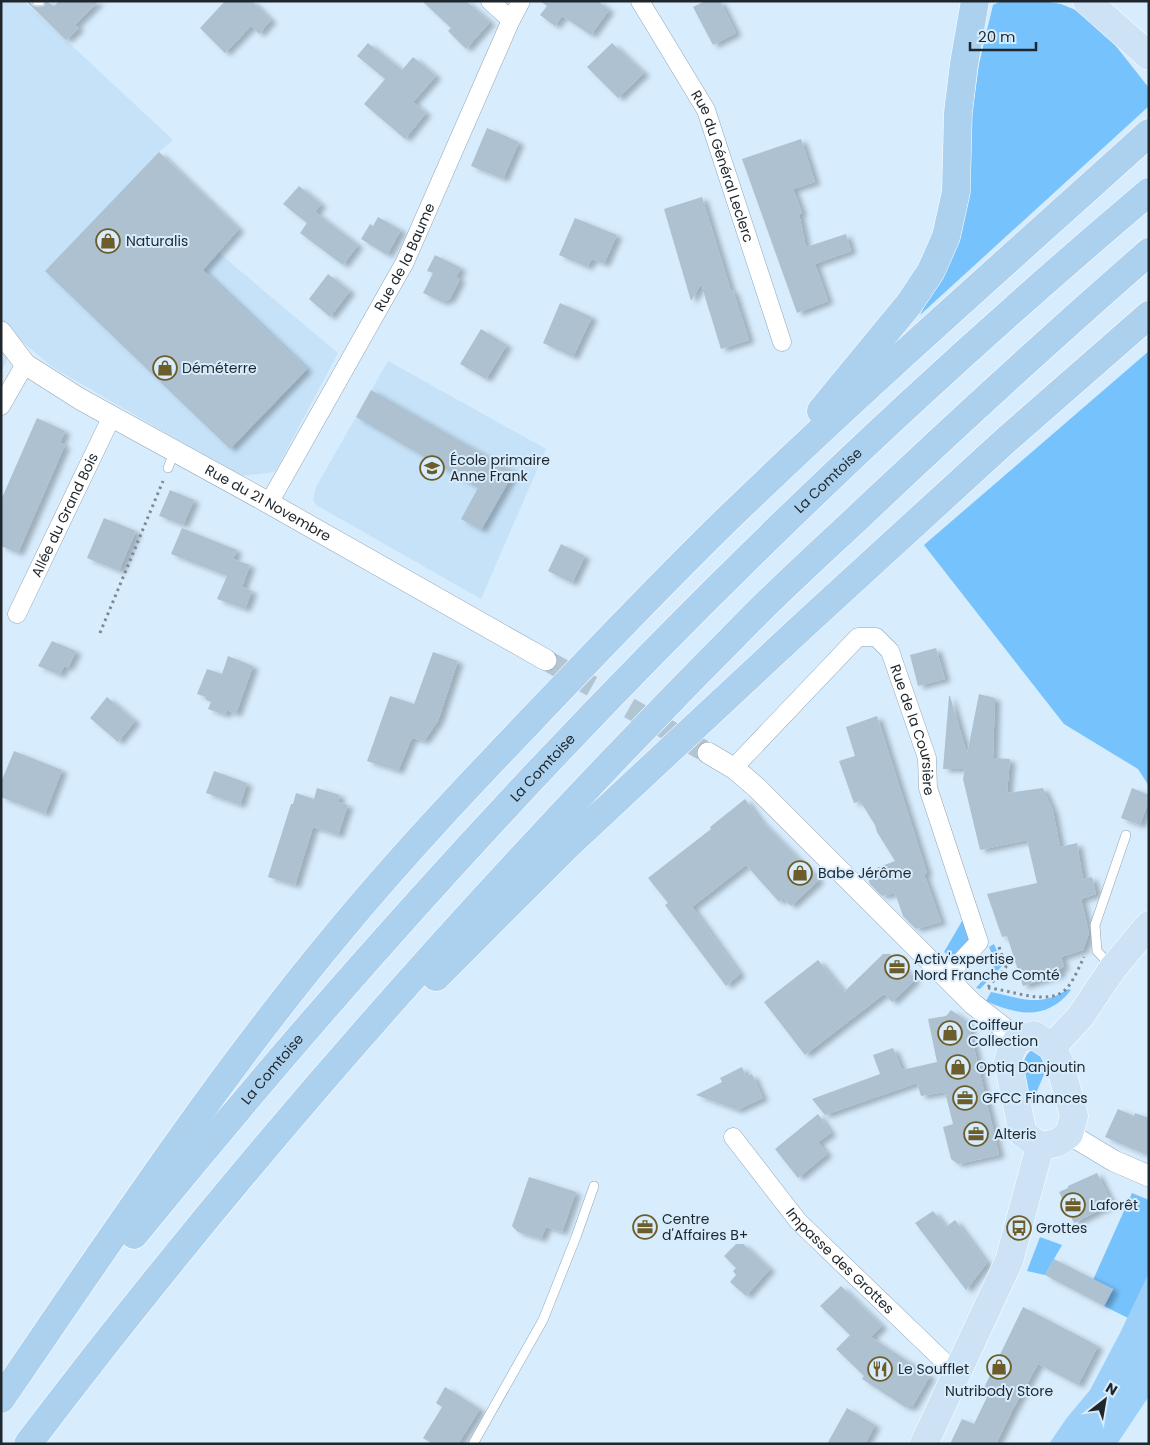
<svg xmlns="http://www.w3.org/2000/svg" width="1150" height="1445" viewBox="0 0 1150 1445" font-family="Poppins,sans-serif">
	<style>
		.built { fill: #c6e2f8 }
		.green { fill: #76c2fc }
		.water { fill: #9dd0f8 }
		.building { fill: #adc1d1; filter: url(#shadow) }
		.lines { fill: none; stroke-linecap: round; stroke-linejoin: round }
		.tertiary-tunnel { stroke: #b2c5d3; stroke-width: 21; stroke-dasharray: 21 11; stroke-linecap: butt }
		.service-casing { stroke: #92a5b5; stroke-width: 10 }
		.minor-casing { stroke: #92a5b5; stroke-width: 19 }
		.tertiary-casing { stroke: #92a5b5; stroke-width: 22 }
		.primary-casing { stroke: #fff; stroke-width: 29 }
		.motorway-casing { stroke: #fff; stroke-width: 29 }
		.path { stroke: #7b8995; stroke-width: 3; stroke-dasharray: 2.5 4; stroke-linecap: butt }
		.service { stroke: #fff; stroke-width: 9 }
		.minor { stroke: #fff; stroke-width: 18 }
		.tertiary { stroke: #fff; stroke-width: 21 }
		.primary { stroke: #cde3f5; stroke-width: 28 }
		.motorway { stroke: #acd1ef; stroke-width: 28 }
		.labels { text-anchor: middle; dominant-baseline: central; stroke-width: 4; stroke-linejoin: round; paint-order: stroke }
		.street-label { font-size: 14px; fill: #1f272d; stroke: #d7ecfd }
		.poi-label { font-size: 14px; fill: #1f272d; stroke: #d7ecfd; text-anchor: start }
	</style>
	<defs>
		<filter id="shadow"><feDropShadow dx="5.5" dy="3" stdDeviation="2.5" flood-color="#0004"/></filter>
	</defs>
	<rect width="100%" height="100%" fill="#d7ecfd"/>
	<g class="built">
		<path d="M1,1H24L173,140L159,152L239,229L219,253L338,353L275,472L240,476L52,367L18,338L1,372Z"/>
		<path d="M388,361L546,449L481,599L316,505L313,500L316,487Z"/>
	</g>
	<g class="green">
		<path d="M1001,1H1043L1061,4L1078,11L1108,36L1149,88V106L920,315L954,245L979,64L993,5Z"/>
		<path d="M1149,351V786L1138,769L1064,724L924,545Z"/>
		<path d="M965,916C967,920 970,927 970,932C970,944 960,953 950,956L944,952Z"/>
		<path d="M994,944L1003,965L980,989L976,988L996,964L989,947Z"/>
		<path d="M1068,989L1071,990C1047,1021 1017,1015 986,1001L991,992C1021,998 1040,1008 1068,989Z"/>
		<path d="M1032,1050L1038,1051L1048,1065L1028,1112C1025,1095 1015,1061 1032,1050Z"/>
		<path d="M1132,1193L1149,1200V1273L1128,1318L1104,1306L1113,1289L1093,1280Z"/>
		<path d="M1040,1237L1062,1245L1045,1275L1027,1271Z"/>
	</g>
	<path class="water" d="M1149,1273V1396L1117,1444H1049L1066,1419L1090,1390L1120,1333Z"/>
	<g class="building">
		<path d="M29,1L33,6L37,7L44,6L46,1L54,6L59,1H99L75,25L79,28L66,40L28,3Z"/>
		<path d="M225,1H252L271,20L259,34L251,26L225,53L200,28Z"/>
		<path d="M422,1H466L490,22L466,49L448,31L451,28Z"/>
		<path d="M540,1H598L609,10L591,35L562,16L555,26L540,15L547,6Z"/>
		<path d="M705,1H720L736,33L713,45L693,7Z"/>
		<path d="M368,43L402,70L413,57L436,76L413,102L426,113L405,139L364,104L385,79L357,56Z"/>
		<path d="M612,43L644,73L618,98L587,67Z"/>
		<path d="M487,128L519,142L503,179L471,166Z"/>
		<path d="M801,139L815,182L793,189L802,213L799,214L806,247L846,234L851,251L815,264L828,301L797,313L742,159Z"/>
		<path d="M159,152L239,229L203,270L307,369L230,449L45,271Z"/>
		<path d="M299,186L321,204L315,212L358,245L343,265L300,233L307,223L283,204Z"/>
		<path d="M702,197L731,291L733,290L749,340L721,349L701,284L691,301L664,209Z"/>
		<path d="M378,217L401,230L387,255L361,239L370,224L373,226Z"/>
		<path d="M575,218L617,235L604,264L592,259L587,267L559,255Z"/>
		<path d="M435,255L461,268L456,277L460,279L450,299L442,302L423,293L433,273L427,271Z"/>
		<path d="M328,274L350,291L330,317L309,299Z"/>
		<path d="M560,303L592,317L573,357L543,343Z"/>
		<path d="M481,329L507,345L486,379L460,364Z"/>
		<path d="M371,390L514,472L481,530L461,519L478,488L356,417Z"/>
		<path d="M37,418L65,431L60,443L65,445L18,553L1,546V500Z"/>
		<path d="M170,490L194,500L183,525L159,516Z"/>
		<path d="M104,518L136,531L119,571L87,558Z"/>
		<path d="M182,528L237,550L233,559L250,565L242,587L252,591L245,609L217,599L227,576L171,554Z"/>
		<path d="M561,544L585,556L572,583L548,571Z"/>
		<path d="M52,641L76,651L68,668L64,666L60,675L38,666Z"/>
		<path d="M936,648L945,679L918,686L910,655Z"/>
		<path d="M433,652L458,661L438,721L424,741L412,738L398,771L367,761L390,696L414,704Z"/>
		<path d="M228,656L253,666L236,714L227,710L225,715L208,709L211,702L206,700V697L197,694L207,669L222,674Z"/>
		<path d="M979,694L995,698L993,758L1010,759L1007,793L1043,788L1053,811L1060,847L1077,843L1083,879L1092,877L1096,894L1081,899L1089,933L1083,950L1061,957L1064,966L1060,969V974L1023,986L1007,936L1002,937L987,894L1037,883L1027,840L980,850L963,779L965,769H943L949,696H950L967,754Z"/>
		<path d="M107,697L135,721L118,742L90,718Z"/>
		<path d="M877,716L927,873L924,874L941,922L916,929L903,916L895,893L882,896L870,884L866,872L895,861L877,832L875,825L860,801L854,803L839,761L855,756L846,727Z"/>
		<path d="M14,751L62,770L45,814L1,797V782Z"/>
		<path d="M214,771L247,783L240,805L206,793Z"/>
		<path d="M317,788L340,795L338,802L348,805L338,835L313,827L295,885L268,877L291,804H293L296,793L314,799Z"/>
		<path d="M1132,788L1149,795V800L1140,825L1121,818Z"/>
		<path d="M745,799L760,820L819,880L791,906L783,898L779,902L746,865L692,907L740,974L726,986L665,905L668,903L648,878L711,829L710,827Z"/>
		<path d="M883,954H890L915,980L892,1002L884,994L805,1055L764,1002L818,960L844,992Z"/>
		<path d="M951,1010L968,1022L999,1155L958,1164L951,1159L943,1127L953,1124L945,1092L921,1096L917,1083L825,1115L812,1099L880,1074L873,1055L893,1048L902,1070L937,1062L928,1019L946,1016Z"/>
		<path d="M742,1067L746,1077L752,1074L763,1098L737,1110L696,1095L722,1082L720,1078Z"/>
		<path d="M1118,1109L1134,1116L1135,1113L1149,1118V1156L1105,1137Z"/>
		<path d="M818,1114L831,1133L818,1142L827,1154L798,1178L775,1149Z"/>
		<path d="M1097,1173L1112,1204L1074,1223L1059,1192L1068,1188V1186Z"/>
		<path d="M529,1177L576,1192L562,1232L546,1227L541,1239L518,1232L512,1226Z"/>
		<path d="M933,1211L946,1227L955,1220L987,1263L966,1290L915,1223Z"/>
		<path d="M736,1244H743L770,1269L746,1296L730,1282L736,1275L733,1271L736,1268L724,1256Z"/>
		<path d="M1054,1259L1113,1289L1104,1306L1045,1275Z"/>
		<path d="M841,1286L882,1326L871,1337L930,1376L912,1407H905L862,1379L864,1376L836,1349L850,1335L820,1306Z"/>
		<path d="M1023,1307L1098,1346L1078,1385L1038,1364L1013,1409L996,1444H950L962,1419L974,1424L988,1395L982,1392Z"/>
		<path d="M445,1387L480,1409L458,1444H433L423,1438L442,1407L436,1403Z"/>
		<path d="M847,1408L875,1425L865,1444H827Z"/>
	</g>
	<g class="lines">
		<path class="tertiary-tunnel" d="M546,660L708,753"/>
		<g class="service-casing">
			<g id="service">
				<path d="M37,1H40"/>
				<path d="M168,468L174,452"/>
				<path d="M1111,966L1097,951L1095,925L1126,835"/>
				<path d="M473,1444L543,1320L576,1237L594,1186"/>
			</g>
		</g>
		<g class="minor-casing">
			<g id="minor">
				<path d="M490,1L511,20"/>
				<path id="s1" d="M640,1L706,110L782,342"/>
				<path d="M1,406L25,364"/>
				<path id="s2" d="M269,503L405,262L511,20L521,1"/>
				<path id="s3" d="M17,614L112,416"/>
				<path id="s4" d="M735,769L741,760L858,637H876L890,651L927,758L928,788L979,942L946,977"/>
				<path id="s5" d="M733,1137L798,1221L957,1374"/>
			</g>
		</g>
		<g class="tertiary-casing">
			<g id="tertiary">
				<path id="s6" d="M1,332L25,364L80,399L269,503L546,660"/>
				<path d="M708,753L735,769L757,788L973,1004L1018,1039"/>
				<path d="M1069,1134L1114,1161L1149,1176"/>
			</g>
		</g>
		<g class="primary-casing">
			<g id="primary">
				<path d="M1087,1L1149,56"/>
				<path d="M1034,1035L1052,1047L1059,1061L1074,1116L1069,1134L1057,1143L1040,1146L1023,1134L1008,1062L1011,1050L1018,1039Z"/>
				<path d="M1052,1047L1080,1017L1113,968L1149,925"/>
				<path d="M924,1444L1009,1261L1040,1146"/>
			</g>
		</g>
		<g class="motorway-casing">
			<g id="motorway">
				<path d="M821,411L909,304L931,271L946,237L956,192L958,113L964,64L975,1"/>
				<path d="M436,977L567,846L804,625L1005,441L1149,315"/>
				<path id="s7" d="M134,1235C440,858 778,505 1149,192"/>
				<path d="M1,1399C108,1243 213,1084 334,938C398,860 467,787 536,715C604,644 671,573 742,505C874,378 1012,257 1149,133"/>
				<path d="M28,1444C250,1151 496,875 755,615C792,578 831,543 869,507C961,420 1054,335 1149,252"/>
			</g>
		</g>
		<g class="path">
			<path d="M100,633L163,481"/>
			<path d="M988,987L1006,967L998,944"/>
			<path d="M988,988C1009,989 1050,1008 1067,988C1074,980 1079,967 1084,957"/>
		</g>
		<use href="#service" class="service"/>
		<use href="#minor" class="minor"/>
		<use href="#tertiary" class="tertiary"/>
		<use href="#primary" class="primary"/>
		<use href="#motorway" class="motorway"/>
	</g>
	<defs>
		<g id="shop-ring" transform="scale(1.25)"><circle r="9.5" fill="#d7ecfd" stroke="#6c5d2a" stroke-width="1.5"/><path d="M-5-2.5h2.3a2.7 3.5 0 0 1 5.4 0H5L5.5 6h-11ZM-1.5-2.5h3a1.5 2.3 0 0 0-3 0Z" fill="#6c5d2a"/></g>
		<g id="school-ring" transform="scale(1.25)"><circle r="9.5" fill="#d7ecfd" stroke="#6c5d2a" stroke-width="1.5"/><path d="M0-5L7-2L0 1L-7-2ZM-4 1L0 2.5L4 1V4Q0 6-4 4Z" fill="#6c5d2a"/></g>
		<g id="office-ring" transform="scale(1.25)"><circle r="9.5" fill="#d7ecfd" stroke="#6c5d2a" stroke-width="1.5"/><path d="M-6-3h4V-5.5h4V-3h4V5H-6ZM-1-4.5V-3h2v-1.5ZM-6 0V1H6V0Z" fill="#6c5d2a"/></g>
		<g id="bus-ring" transform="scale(1.25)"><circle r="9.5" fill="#d7ecfd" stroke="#6c5d2a" stroke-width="1.5"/><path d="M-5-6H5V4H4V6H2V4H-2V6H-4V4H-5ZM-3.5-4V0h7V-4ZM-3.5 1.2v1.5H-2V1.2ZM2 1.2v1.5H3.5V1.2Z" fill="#6c5d2a"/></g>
		<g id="restaurant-ring" transform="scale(1.25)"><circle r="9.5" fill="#d7ecfd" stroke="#6c5d2a" stroke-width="1.5"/><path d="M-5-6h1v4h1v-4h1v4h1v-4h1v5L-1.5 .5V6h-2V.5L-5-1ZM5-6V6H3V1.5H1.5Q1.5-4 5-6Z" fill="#6c5d2a"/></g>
	</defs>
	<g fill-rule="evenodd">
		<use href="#shop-ring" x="108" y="241"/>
		<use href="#shop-ring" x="165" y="368"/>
		<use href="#school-ring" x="432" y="468"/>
		<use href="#shop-ring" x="800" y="873"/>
		<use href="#office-ring" x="897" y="967"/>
		<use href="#shop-ring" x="950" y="1033"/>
		<use href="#shop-ring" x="958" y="1067"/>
		<use href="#office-ring" x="965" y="1098"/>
		<use href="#office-ring" x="976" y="1134"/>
		<use href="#office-ring" x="1073" y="1205"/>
		<use href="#office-ring" x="645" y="1227"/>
		<use href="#bus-ring" x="1019" y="1228"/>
		<use href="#shop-ring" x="999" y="1367"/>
		<use href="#restaurant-ring" x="880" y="1369"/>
	</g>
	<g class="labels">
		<g class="street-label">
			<text stroke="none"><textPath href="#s1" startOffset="186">Rue du Général Leclerc</textPath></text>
			<text stroke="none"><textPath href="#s2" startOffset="281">Rue de la Baume</textPath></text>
			<text stroke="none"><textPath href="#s7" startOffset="1026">La Comtoise</textPath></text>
			<text stroke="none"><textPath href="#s6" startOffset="320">Rue du 21 Novembre</textPath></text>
			<text stroke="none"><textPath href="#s3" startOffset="110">Allée du Grand Bois</textPath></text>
			<text stroke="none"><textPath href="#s4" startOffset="301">Rue de la Coursière</textPath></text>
			<text stroke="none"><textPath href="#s7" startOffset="621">La Comtoise</textPath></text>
			<text stroke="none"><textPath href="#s7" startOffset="216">La Comtoise</textPath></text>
			<text stroke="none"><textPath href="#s5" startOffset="164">Impasse des Grottes</textPath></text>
		</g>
		<g class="poi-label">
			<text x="126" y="241">Naturalis</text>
			<text x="182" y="368">Déméterre</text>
			<text x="450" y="460">École primaire<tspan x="450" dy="16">Anne Frank</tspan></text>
			<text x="818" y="873">Babe Jérôme</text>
			<text x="914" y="959">Activ'expertise<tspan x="914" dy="16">Nord Franche Comté</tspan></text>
			<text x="968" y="1025">Coiffeur<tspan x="968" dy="16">Collection</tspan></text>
			<text x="976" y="1067">Optiq Danjoutin</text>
			<text x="982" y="1098">GFCC Finances</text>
			<text x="994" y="1134">Alteris</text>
			<text x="1090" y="1205">Laforêt</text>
			<text x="662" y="1219">Centre<tspan x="662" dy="16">d'Affaires B+</tspan></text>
			<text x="1036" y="1228">Grottes</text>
			<text x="898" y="1369">Le Soufflet</text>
			<text x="999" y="1391" text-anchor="middle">Nutribody Store</text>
		</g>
	</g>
	<rect width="1150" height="1445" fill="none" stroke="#1f272d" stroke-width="5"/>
	<g transform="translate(1105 1400) rotate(31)" stroke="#d7ecfd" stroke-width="4" paint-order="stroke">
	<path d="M0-4L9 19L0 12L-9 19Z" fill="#1f272d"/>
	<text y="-8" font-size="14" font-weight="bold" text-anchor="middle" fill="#1f272d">N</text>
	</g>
	<path d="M970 42v8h66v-8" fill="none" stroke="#1f272d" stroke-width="2.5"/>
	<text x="978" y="42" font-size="15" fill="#1f272d" stroke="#d7ecfd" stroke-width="4" paint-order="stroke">20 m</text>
</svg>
